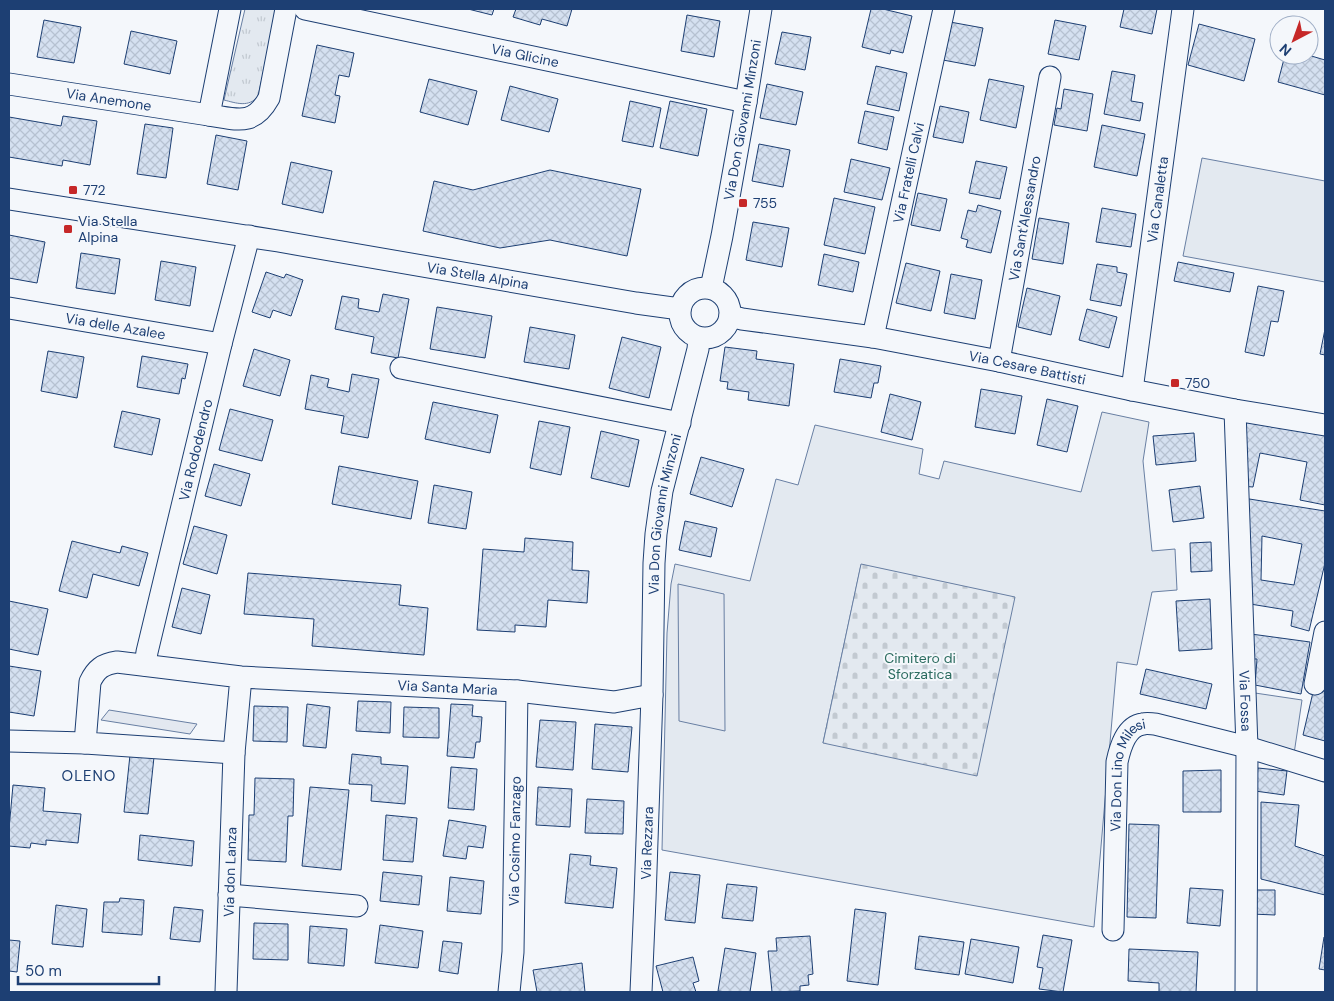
<svg xmlns="http://www.w3.org/2000/svg" width="1334" height="1001" viewBox="0 0 1334 1001" font-family="'DM Sans',sans-serif">
	<style>
		.grass { fill: #e3e9f0; stroke: #687fa3; fill-rule: evenodd }
		.cemetery { fill: url(#cemetery-stones); stroke: #687fa3 }
		.park { fill: url(#park-tufts); stroke: #687fa3 }
		.parking { fill: #e3e8f0; stroke: #687fa3 }
		.building { fill: url(#building-cross-hatch); stroke: #1d3f73; fill-rule: evenodd }
		.lines { fill: none; stroke-linecap: round; stroke-linejoin: round }
		.minor-casing { stroke: #1d3f73; stroke-width: 23 }
		.minor { stroke: #f4f7fb; stroke-width: 21 }
		.poi-dot { fill: #c62828; stroke: #f4f7fb; stroke-width: 2 }
		.labels { text-anchor: middle; dominant-baseline: central; stroke-width: 4; stroke-linejoin: round; paint-order: stroke }
		.street-label { font-size: 14px; fill: #1d3f73; stroke: #f4f7fb }
		.poi-label { font-size: 14px; fill: #1d3f73; stroke: #f4f7fb; text-anchor: start }
		.park-label { font-size: 14px; fill: #2c6c60; stroke: #f4f7fb }
		.neighbourhood-label { font-size: 15px; letter-spacing: 1px; fill: #1d3f73; stroke: #f4f7fb }
	</style>
	<defs>
		<pattern id="cemetery-stones" width="16" height="16" patternUnits="userSpaceOnUse" patternTransform="scale(1.25)"><rect width="16" height="16" fill="#e3e9f0"/><path d="M2 7V4a2 2 0 0 1 4 0v3zM10 15v-3a2 2 0 0 1 4 0v3z" fill="#c2c9d1"/></pattern>
		<pattern id="park-tufts" width="24" height="20" patternUnits="userSpaceOnUse" patternTransform="scale(1.25)"><rect width="24" height="20" fill="#e3e9f0"/><path d="M3 7l-1-3M5 7V3M7 7l1-3M15 17l-1-3M17 17v-4M19 17l1-3" fill="none" stroke="#c2c9d1"/></pattern>
		<pattern id="building-cross-hatch" width="8" height="8" patternUnits="userSpaceOnUse" patternTransform="scale(1.25)"><rect width="8" height="8" fill="#d5e0f0"/><path d="M0 0l8 8M0 8l8-8" fill="none" stroke="#b6c1d1"/></pattern>
	</defs>
	<rect width="100%" height="100%" fill="#f4f7fb"/>
	<g class="grass">
		<path d="M1202,158L1325,181V282L1183,256Z"/>
		<path d="M1102,412L1149,422L1143,461L1152,551L1175,549L1177,590L1152,592L1137,665L1117,662L1094,927L662,850L667,633L671,584L675,564L750,581L776,479L798,485L815,425L923,449L919,474L939,479L944,461L1081,492ZM861,565L1015,598L823,743Z"/>
		<path d="M1255,693L1302,700L1294,754L1255,742Z"/>
	</g>
	<path class="cemetery" d="M861,564L1015,597L977,776L823,743Z"/>
	<path class="park" d="M245,9H278L258,96C249,108 236,103 224,100Z"/>
	<g class="parking">
		<path d="M678,584L724,594L725,731L679,721Z"/>
		<path d="M109,710L197,724L190,734L101,720Z"/>
	</g>
	<g class="building">
		<path d="M468,9H494L492,15Z"/>
		<path d="M516,9H572L567,26L542,19L540,25L513,17Z"/>
		<path d="M871,9H883L912,16L903,53L891,50L890,54L862,47Z"/>
		<path d="M1124,9H1157L1152,34L1120,27Z"/>
		<path d="M687,15L720,21L714,57L681,51Z"/>
		<path d="M44,20L81,27L74,63L37,57Z"/>
		<path d="M1055,20L1086,26L1079,60L1048,54Z"/>
		<path d="M950,22L983,28L975,66L943,60Z"/>
		<path d="M1199,24L1255,39L1244,81L1188,65Z"/>
		<path d="M131,31L177,41L170,74L124,64Z"/>
		<path d="M782,32L811,37L805,70L775,64Z"/>
		<path d="M317,45L354,53L349,77L339,75L335,95L340,96L335,123L302,116Z"/>
		<path d="M1285,55H1308L1325,60V95L1278,82Z"/>
		<path d="M876,66L907,73L899,111L867,104Z"/>
		<path d="M1112,71L1135,75L1131,101L1143,103L1140,121L1104,114Z"/>
		<path d="M429,79L477,91L468,125L420,112Z"/>
		<path d="M989,79L1024,86L1016,128L980,120Z"/>
		<path d="M767,84L803,92L796,125L760,118Z"/>
		<path d="M510,86L558,99L549,132L501,120Z"/>
		<path d="M1064,89L1093,94L1087,131L1054,125L1057,108L1061,109Z"/>
		<path d="M630,101L661,108L653,147L622,141Z"/>
		<path d="M670,101L707,109L698,156L660,148Z"/>
		<path d="M940,106L969,112L963,143L933,137Z"/>
		<path d="M865,111L894,117L887,150L858,143Z"/>
		<path d="M63,116L97,121L90,165L63,160L62,166L9,157V117L61,126Z"/>
		<path d="M145,124L173,128L166,178L137,174Z"/>
		<path d="M1102,125L1145,134L1137,176L1094,167Z"/>
		<path d="M216,135L247,141L238,190L207,184Z"/>
		<path d="M759,144L790,150L783,187L752,181Z"/>
		<path d="M851,159L890,168L882,200L844,192Z"/>
		<path d="M976,161L1007,167L1000,199L969,193Z"/>
		<path d="M291,162L332,171L323,213L282,204Z"/>
		<path d="M550,170L641,189L627,256L550,240L500,248L423,231L434,181L473,190Z"/>
		<path d="M918,193L947,199L940,231L911,225Z"/>
		<path d="M834,198L875,207L865,254L824,245Z"/>
		<path d="M978,205L1001,211L991,253L966,247L968,240L961,238L968,210L976,212Z"/>
		<path d="M1102,208L1136,214L1131,247L1096,242Z"/>
		<path d="M1039,218L1069,223L1063,264L1032,259Z"/>
		<path d="M753,222L789,228L782,267L746,260Z"/>
		<path d="M9,235L45,242L37,283L9,278Z"/>
		<path d="M81,253L120,259L115,294L76,288Z"/>
		<path d="M824,254L859,262L853,292L818,285Z"/>
		<path d="M161,261L196,267L190,306L155,300Z"/>
		<path d="M1178,262L1234,273L1230,292L1174,281Z"/>
		<path d="M906,263L940,271L931,311L896,303Z"/>
		<path d="M1097,264L1117,267V272L1127,274L1121,306L1090,300Z"/>
		<path d="M266,272L284,278L286,274L303,280L291,316L273,310L270,318L252,312Z"/>
		<path d="M951,274L982,280L975,319L944,313Z"/>
		<path d="M1258,286L1284,291L1278,322L1271,321L1264,356L1245,352Z"/>
		<path d="M1027,288L1060,296L1051,335L1018,327Z"/>
		<path d="M383,294L409,299L398,358L371,353L374,337L335,329L342,296L359,299L358,308L379,312Z"/>
		<path d="M437,307L492,316L485,358L430,349Z"/>
		<path d="M1087,309L1117,317L1109,348L1079,340Z"/>
		<path d="M530,327L575,335L569,369L524,362Z"/>
		<path d="M1325,329V355L1320,354Z"/>
		<path d="M622,337L661,347L649,398L609,388Z"/>
		<path d="M725,347L757,351L756,359L794,364L789,406L748,400L749,392L727,389L728,382L720,381Z"/>
		<path d="M254,349L290,360L280,396L243,386Z"/>
		<path d="M48,351L84,357L77,398L41,391Z"/>
		<path d="M142,356L188,364L185,379L182,378L179,394L137,387Z"/>
		<path d="M840,359L881,366L878,383H874L871,398L834,392Z"/>
		<path d="M352,374L379,379L368,438L341,433L344,416L305,409L311,375L329,379L327,387L349,392Z"/>
		<path d="M981,389L1022,396L1015,434L975,427Z"/>
		<path d="M890,394L921,402L912,440L881,432Z"/>
		<path d="M1047,399L1078,406L1067,452L1037,445Z"/>
		<path d="M433,402L498,415L490,453L425,439Z"/>
		<path d="M230,409L273,420L262,461L219,450Z"/>
		<path d="M122,411L160,419L152,455L114,447Z"/>
		<path d="M1245,417L1325,433V505L1300,500L1307,462L1260,453L1253,487L1241,486Z"/>
		<path d="M539,421L570,427L561,475L530,468Z"/>
		<path d="M601,431L639,440L629,487L591,478Z"/>
		<path d="M1194,433L1196,461L1156,465L1153,436Z"/>
		<path d="M701,457L744,469L732,507L690,494Z"/>
		<path d="M214,464L250,474L241,506L205,496Z"/>
		<path d="M339,466L418,481L411,519L332,504Z"/>
		<path d="M434,485L472,492L466,529L428,523Z"/>
		<path d="M1200,486L1204,518L1173,522L1169,490Z"/>
		<path d="M1243,498L1325,511V563L1309,631L1291,626L1293,611L1244,603ZM1262,536L1302,544L1294,585L1261,580Z"/>
		<path d="M685,521L717,528L711,557L679,550Z"/>
		<path d="M194,526L227,535L217,574L183,564Z"/>
		<path d="M525,538L573,542L572,570L589,571L587,603L548,600L546,627L515,625V632L477,630L483,549L524,552Z"/>
		<path d="M72,541L120,553L122,546L148,553L139,586L93,574L87,598L59,591Z"/>
		<path d="M1211,542L1212,571L1191,572L1190,543Z"/>
		<path d="M248,573L401,585L399,605L428,608L424,655L312,646L314,619L244,614Z"/>
		<path d="M182,588L210,595L201,634L172,627Z"/>
		<path d="M1210,599L1212,649L1179,651L1176,601Z"/>
		<path d="M9,601L48,609L38,655L9,649Z"/>
		<path d="M1251,634L1310,642L1301,694L1255,685L1257,659H1250Z"/>
		<path d="M9,666L41,671L34,716L9,712Z"/>
		<path d="M1146,669L1212,684L1206,709L1140,694Z"/>
		<path d="M1314,688L1325,691V741L1303,735Z"/>
		<path d="M358,701L391,702L390,733L356,731Z"/>
		<path d="M307,704L330,707L326,748L303,746Z"/>
		<path d="M451,704L473,705L472,716L482,717L480,742H476L474,758L447,756Z"/>
		<path d="M254,706L288,707L287,742L253,741Z"/>
		<path d="M404,707L439,708V738L403,737Z"/>
		<path d="M540,720L576,722L573,770L536,767Z"/>
		<path d="M595,724L632,727L628,772L592,769Z"/>
		<path d="M352,754L381,757V764L408,766L405,804L371,801L372,785L349,784Z"/>
		<path d="M130,755L154,757L148,814L124,812Z"/>
		<path d="M451,767L477,769L474,810L448,808Z"/>
		<path d="M1258,768L1287,771L1284,795L1255,791Z"/>
		<path d="M1221,770V812H1183V771Z"/>
		<path d="M255,778L294,779L293,816H288L286,862L248,860L249,815H254Z"/>
		<path d="M13,785L45,788L43,811L81,814L78,843L46,840V845L31,843L30,848L9,846V829Z"/>
		<path d="M310,787L349,790L341,870L302,866Z"/>
		<path d="M538,787L572,789L570,827L536,825Z"/>
		<path d="M587,799L624,801L623,834L585,833Z"/>
		<path d="M1261,802L1299,805L1295,846L1325,856V895L1261,879Z"/>
		<path d="M386,815L417,818L413,862L383,860Z"/>
		<path d="M449,820L486,826L483,848L468,846L466,859L443,856Z"/>
		<path d="M1129,824L1159,825L1156,918L1127,917Z"/>
		<path d="M140,835L194,841L192,866L138,860Z"/>
		<path d="M570,854L591,856L590,865L617,868L613,908L565,903Z"/>
		<path d="M383,872L422,876L419,905L380,901Z"/>
		<path d="M670,872L700,875L695,923L665,920Z"/>
		<path d="M450,877L484,881L481,914L447,911Z"/>
		<path d="M727,884L757,887L753,921L722,918Z"/>
		<path d="M1190,888L1223,890L1220,926L1187,923Z"/>
		<path d="M1251,890H1275V915L1251,914Z"/>
		<path d="M120,898L144,900L142,935L102,932L104,902H119Z"/>
		<path d="M56,905L87,909L83,947L52,944Z"/>
		<path d="M174,907L203,910L200,942L170,939Z"/>
		<path d="M855,909L886,913L878,985L847,981Z"/>
		<path d="M254,923L288,924V960L253,959Z"/>
		<path d="M380,925L423,931L418,968L375,963Z"/>
		<path d="M310,926L347,929L344,966L308,963Z"/>
		<path d="M1043,935L1072,940L1063,992L1039,989L1043,968L1037,967Z"/>
		<path d="M810,936L813,974L808,975L809,985L800,986V991L772,992L768,951H777L776,938Z"/>
		<path d="M919,936L964,942L959,975L915,969Z"/>
		<path d="M1324,937L1325,938V970L1319,969Z"/>
		<path d="M971,939L1019,947L1013,983L965,974Z"/>
		<path d="M9,940L20,941L17,972L9,971Z"/>
		<path d="M443,941L462,943L458,974L439,971Z"/>
		<path d="M725,948L756,953L750,992H726L718,991Z"/>
		<path d="M1129,949L1198,952L1196,992H1159V983L1128,981Z"/>
		<path d="M693,957L699,981L693,983L696,992H663L656,966Z"/>
		<path d="M582,963L585,992H537L533,970Z"/>
	</g>
	<g class="lines">
		<g class="minor-casing">
			<g id="minor">
				<path d="M230,9L209,115C237,119 253,127 269,98L286,9"/>
				<path id="s1" d="M305,9L746,102"/>
				<path id="s2" d="M9,84L209,115"/>
				<path id="s3" d="M9,199L278,241L636,303L680,309"/>
				<circle cx="705" cy="313" r="25"/>
				<path id="s4" d="M711,288L722,236L746,102L761,9"/>
				<path id="s5" d="M9,308L221,344"/>
				<path id="s6" d="M730,316L742,319L873,337L999,361L1132,390L1235,410L1325,425"/>
				<path id="s7" d="M873,337L944,9"/>
				<path id="s8" d="M999,361L1050,77"/>
				<path d="M401,368L680,423"/>
				<path id="s9" d="M1132,390L1183,9"/>
				<path id="s10" d="M1235,410L1247,747L1246,992"/>
				<path id="s11" d="M145,665L147,652L221,344L249,236"/>
				<path id="s12" d="M241,677L234,753L85,743L90,682C96,669 103,664 117,662L241,677L517,691L614,702L652,695"/>
				<path d="M1315,684L1325,632"/>
				<path d="M9,741L85,743"/>
				<path d="M229,895L357,906"/>
				<path id="s13" d="M1113,930L1117,762C1120,748 1126,726 1143,724C1147,723 1152,724 1155,724L1247,747L1325,771"/>
				<path id="s14" d="M226,992L234,753"/>
				<path id="s15" d="M509,992L513,952L517,691"/>
				<path id="s16" d="M641,992L645,899L652,695L654,563L656,534L662,491L698,349L699,338"/>
			</g>
		</g>
		<use href="#minor" class="minor"/>
	</g>
	<g class="poi-dot">
		<rect x="68" y="185" width="10" height="10" rx="2.5"/>
		<rect x="738" y="198" width="10" height="10" rx="2.5"/>
		<rect x="63" y="224" width="10" height="10" rx="2.5"/>
		<rect x="1170" y="378" width="10" height="10" rx="2.5"/>
	</g>
	<g class="labels">
		<g class="street-label">
			<text stroke="none"><textPath href="#s1" startOffset="225">Via Glicine</textPath></text>
			<text stroke="none"><textPath href="#s2" startOffset="101">Via Anemone</textPath></text>
			<text stroke="none"><textPath href="#s4" startOffset="171">Via Don Giovanni Minzoni</textPath></text>
			<text stroke="none"><textPath href="#s7" startOffset="168">Via Fratelli Calvi</textPath></text>
			<text stroke="none"><textPath href="#s9" startOffset="192">Via Canaletta</textPath></text>
			<text stroke="none"><textPath href="#s8" startOffset="145">Via Sant'Alessandro</textPath></text>
			<text stroke="none"><textPath href="#s3" startOffset="475">Via Stella Alpina</textPath></text>
			<text stroke="none"><textPath href="#s5" startOffset="108">Via delle Azalee</textPath></text>
			<text stroke="none"><textPath href="#s6" startOffset="302">Via Cesare Battisti</textPath></text>
			<text stroke="none"><textPath href="#s11" startOffset="221">Via Rododendro</textPath></text>
			<text stroke="none"><textPath href="#s16" startOffset="479">Via Don Giovanni Minzoni</textPath></text>
			<text stroke="none"><textPath href="#s12" startOffset="654">Via Santa Maria</textPath></text>
			<text stroke="none"><textPath href="#s10" startOffset="291">Via Fossa</textPath></text>
			<text stroke="none"><textPath href="#s13" startOffset="159">Via Don Lino Milesi</textPath></text>
			<text stroke="none"><textPath href="#s15" startOffset="151">Via Cosimo Fanzago</textPath></text>
			<text stroke="none"><textPath href="#s16" startOffset="149">Via Rezzara</textPath></text>
			<text stroke="none"><textPath href="#s14" startOffset="120">Via don Lanza</textPath></text>
		</g>
		<g class="poi-label">
			<text x="83" y="190">772</text>
			<text x="753" y="203">755</text>
			<text x="78" y="221">Via Stella<tspan x="78" dy="16">Alpina</tspan></text>
			<text x="1185" y="383">750</text>
		</g>
		<g class="park-label">
			<text x="920" y="658">Cimitero di<tspan x="920" dy="16">Sforzatica</tspan></text>
		</g>
		<g class="neighbourhood-label">
			<text x="89" y="776">OLENO</text>
		</g>
	</g>
	<rect width="1334" height="1001" fill="none" stroke="#1d3f73" stroke-width="20"/>
	<g transform="translate(1294 40) rotate(221)"><circle r="24" fill="#f4f7fb" stroke="#9eadc5"/>
	<path d="M0-4L9 19L0 12L-9 19Z" fill="#c62828"/>
	<text y="-8" font-size="14" font-weight="bold" text-anchor="middle" fill="#1d3f73">N</text>
	</g>
	<path d="M18 976v8h141v-8" fill="none" stroke="#1d3f73" stroke-width="2.5"/>
	<text x="25" y="976" font-size="15" fill="#1d3f73" stroke="#f4f7fb" stroke-width="4" paint-order="stroke">50 m</text>
</svg>
